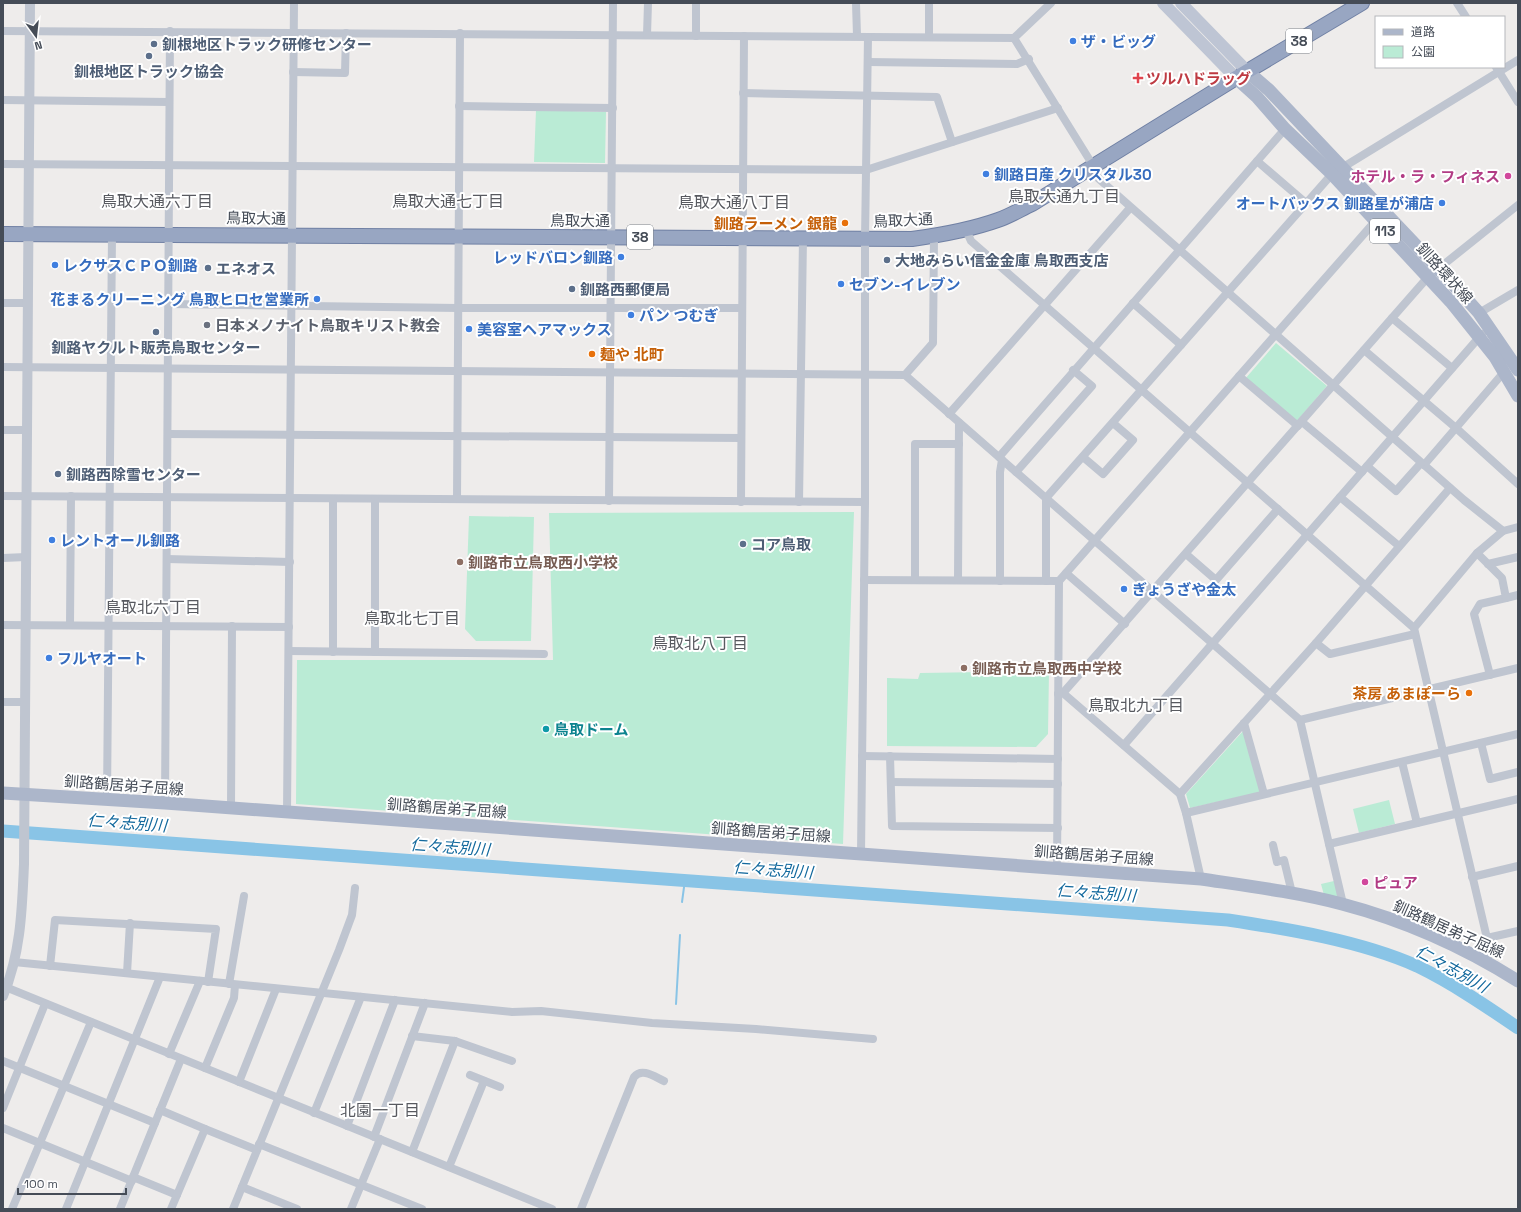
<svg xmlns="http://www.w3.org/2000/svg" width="1521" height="1212" viewBox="0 0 1521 1212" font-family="'Space Grotesk','Noto Sans JP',sans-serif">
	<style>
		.green { fill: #baebd5 }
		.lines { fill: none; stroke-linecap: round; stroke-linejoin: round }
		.stream { stroke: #89c4e6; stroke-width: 2 }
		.river { stroke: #89c4e6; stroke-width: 13 }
		.trunk-casing { stroke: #7080a4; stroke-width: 16 }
		.minor { stroke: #bfc5d0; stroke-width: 8 }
		.tertiary { stroke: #bfc5d0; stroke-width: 10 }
		.secondary { stroke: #bec5d4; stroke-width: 12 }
		.primary { stroke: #acb6ca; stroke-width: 13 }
		.trunk { stroke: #98a6c2; stroke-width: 14 }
		.shop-dot { fill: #3f7fe0; stroke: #fff; stroke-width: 1.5 }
		.service-dot { fill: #5c6f8a; stroke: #fff; stroke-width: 1.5 }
		.health-dot { fill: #e0444e; stroke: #fff; stroke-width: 1.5 }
		.hotel-dot { fill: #d1479c; stroke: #fff; stroke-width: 1.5 }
		.food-dot { fill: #e8710a; stroke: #fff; stroke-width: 1.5 }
		.worship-dot { fill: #6b7280; stroke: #fff; stroke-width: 1.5 }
		.education-dot { fill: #8d6e63; stroke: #fff; stroke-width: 1.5 }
		.culture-dot { fill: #0f9aa8; stroke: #fff; stroke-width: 1.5 }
		.labels { text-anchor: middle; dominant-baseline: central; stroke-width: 4; stroke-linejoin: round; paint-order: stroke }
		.shield { fill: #fff; stroke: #7d8289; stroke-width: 1 }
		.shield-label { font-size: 14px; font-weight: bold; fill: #454c57 }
		.shop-label { font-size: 15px; font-weight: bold; fill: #366cbe; stroke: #fff; text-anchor: start }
		.service-label { font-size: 15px; font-weight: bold; fill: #4e5e75; stroke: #fff; text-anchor: start }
		.health-label { font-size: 15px; font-weight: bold; fill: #be3a42; stroke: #fff; text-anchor: start }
		.hotel-label { font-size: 15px; font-weight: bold; fill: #b23c85; stroke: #fff; text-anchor: end }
		.street-label { font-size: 15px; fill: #454c57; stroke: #fff }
		.food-label { font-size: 15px; font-weight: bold; fill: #c56008; stroke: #fff; text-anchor: end }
		.worship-label { font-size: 15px; font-weight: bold; fill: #5b616d; stroke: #fff; text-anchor: start }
		.education-label { font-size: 15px; font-weight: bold; fill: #785e54; stroke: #fff; text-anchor: start }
		.culture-label { font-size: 15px; font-weight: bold; fill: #0d838f; stroke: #fff; text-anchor: start }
		.neighbourhood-label { font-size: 16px; fill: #585a60; stroke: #fff }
		.water-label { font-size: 16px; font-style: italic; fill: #13699d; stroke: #fff }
	</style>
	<rect width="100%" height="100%" fill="#eeeceb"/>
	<g class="green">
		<path d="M536,110L606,112L605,163L534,162Z"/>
		<path d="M1276,343L1327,386L1296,422L1245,379Z"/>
		<path d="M854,512L843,844L296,804L297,660H553L549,513Z"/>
		<path d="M469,516L534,517L531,641H476L465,629Z"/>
		<path d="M1049,671L1048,734L1036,747L887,746V678L918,679L920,673Z"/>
		<path d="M1244,730L1261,792L1190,808L1186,794Z"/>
		<path d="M1389,800L1395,824L1359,833L1353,809Z"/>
		<path d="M1334,881L1339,899L1324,895L1321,884Z"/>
	</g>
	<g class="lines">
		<g class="stream">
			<path d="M682,902L685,880"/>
			<path d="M676,1004L680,935"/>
		</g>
		<path class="river" d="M3,831L1228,920C1288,929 1361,941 1417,966C1452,983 1486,1006 1518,1028"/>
		<g class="trunk-casing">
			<path id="trunk" d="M3,234L912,239C941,235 970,230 998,220C1010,216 1021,209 1032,204L1236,78L1362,3"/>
		</g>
		<g class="minor">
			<path d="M856,3L857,36"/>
			<path d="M1457,3L1466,17"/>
			<path d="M3,31L1014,38L1051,3"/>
			<path d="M647,35L648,3"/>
			<path d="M696,36V3"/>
			<path d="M929,37V3"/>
			<path d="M1014,38L1094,167"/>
			<path d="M868,62L1017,64L1029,59"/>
			<path d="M1496,67L1518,102"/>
			<path d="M293,72L345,73L346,33"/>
			<path d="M743,93L937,97L952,142"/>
			<path d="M3,100L169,102"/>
			<path d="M459,106L613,108"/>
			<path d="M1257,161L1306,203"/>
			<path d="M3,164L866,170L1058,108"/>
			<path d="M1092,168L1099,179L1464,500L1503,531"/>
			<path d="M966,230L971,241L1414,628L1490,951L1486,961"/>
			<path d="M3,303H28"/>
			<path d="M1133,303L1181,345"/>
			<path d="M169,304L458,308H741"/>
			<path d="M1479,313L1518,290"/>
			<path d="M1392,318L1452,368"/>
			<path d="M1364,350L1456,428L1518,484"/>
			<path d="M3,367L905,375L1300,720L1343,904"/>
			<path d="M905,375L933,343L934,236"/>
			<path d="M1239,376L1298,426"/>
			<path d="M949,414L1130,208"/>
			<path d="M1302,422L1362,472"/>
			<path d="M3,430H26"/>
			<path d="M168,434L741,438"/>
			<path d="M999,457L1285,129"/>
			<path d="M1083,457L1103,474L1133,440L1113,423"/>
			<path d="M1424,465L1504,372"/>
			<path d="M1367,466L1396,491L1421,463"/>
			<path d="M1016,472L1092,386L1073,370"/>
			<path d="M3,496L865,502"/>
			<path d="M1340,497L1399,546"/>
			<path d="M333,499V652"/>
			<path d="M457,499L460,33"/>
			<path d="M609,501L613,3"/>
			<path d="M741,502L744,36"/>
			<path d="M799,502L803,238"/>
			<path d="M1477,553L1502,578L1506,598L1480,604L1474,614L1490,675"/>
			<path d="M1186,554L1216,580L1278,509"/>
			<path d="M3,558L26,557"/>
			<path d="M167,559L290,562"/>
			<path d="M1488,564L1518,557"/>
			<path d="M1066,573L1125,624"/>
			<path d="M864,580L1059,581"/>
			<path d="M915,580V444H959"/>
			<path d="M958,580L959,423"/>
			<path d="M1000,581V472L1002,460"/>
			<path d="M1046,581V498L1332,174L1518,60"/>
			<path d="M1506,598L1518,595"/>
			<path d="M3,625L289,627"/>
			<path d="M70,625L71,496"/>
			<path d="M1414,628L1477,553L1503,531L1518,527"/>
			<path d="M1316,643L1330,654L1415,634"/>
			<path d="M289,651L544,654"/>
			<path d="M375,652V499"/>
			<path d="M1063,693L1428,277L1518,205"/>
			<path d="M1058,694L1063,693L1180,794L1186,813L1201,879"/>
			<path d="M3,702H25"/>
			<path d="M1300,720L1518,668"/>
			<path d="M1244,723L1264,794"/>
			<path d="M1481,743L1490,779L1518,772"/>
			<path d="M1124,745L1482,334"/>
			<path d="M862,756L1058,759"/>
			<path d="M890,756L892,826L1058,828"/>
			<path d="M1402,762L1417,823"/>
			<path d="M891,782L1058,784"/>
			<path d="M1180,794L1316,643L1450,488"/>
			<path d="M107,800L112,234"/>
			<path d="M165,803L170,31"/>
			<path d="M231,808L232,626"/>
			<path d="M287,813L294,3"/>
			<path d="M1186,813L1518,734"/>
			<path d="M1329,844L1518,799"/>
			<path d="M1273,845L1277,862L1284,860L1292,893"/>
			<path d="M861,854L865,502V239L868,37"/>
			<path d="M1057,869L1059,581L1378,218"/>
			<path d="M1472,877L1518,866"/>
			<path d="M1487,938L1518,931"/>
			<path d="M14,962L512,1012L541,1011L652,1023L756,1029L873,1039"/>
			<path d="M50,966L55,920L216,929L208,982"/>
			<path d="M127,973L130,923"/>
			<path d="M229,984L244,896"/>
			<path d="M3,986L552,1209"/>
			<path d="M412,1036L455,1041L512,1061"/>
			<path d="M169,1054L200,981"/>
			<path d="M3,1061L155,1123"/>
			<path d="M205,1068L234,998L235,985"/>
			<path d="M470,1075L500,1087"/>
			<path d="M239,1082L276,989"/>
			<path d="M3,1108L45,1004"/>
			<path d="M160,1110L205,1129"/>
			<path d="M314,1113L361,997"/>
			<path d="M347,1126L395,1000"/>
			<path d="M3,1128L132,1181"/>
			<path d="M374,1137L425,1003"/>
			<path d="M259,1144L422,1209"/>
			<path d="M412,1152L455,1041"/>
			<path d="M449,1167L484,1081"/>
			<path d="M133,1177L177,1195"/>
			<path d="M242,1187L297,1209"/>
			<path d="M12,1209L91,1022"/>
			<path d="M66,1209L160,977"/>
			<path d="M120,1209L181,1059"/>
			<path d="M171,1209L205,1129L257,1150"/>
			<path d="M233,1209L339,950L352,915L355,888"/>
			<path d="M351,1209L380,1139"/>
			<path d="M581,1209L634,1077C642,1067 655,1077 664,1081"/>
		</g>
		<path class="tertiary" d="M3,996C21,953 22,909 24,864L30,3"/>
		<g class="secondary">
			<path d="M1163,3L1236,78"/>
			<path d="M1181,3L1247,71"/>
		</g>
		<g class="primary">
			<path d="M1247,71L1269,90L1462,294L1479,313L1518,370"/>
			<path d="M1236,78L1257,97L1285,129L1332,174L1451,302L1495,357L1518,396"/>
			<path d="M3,793L165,803L1201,879C1248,886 1296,892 1342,904C1403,920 1464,947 1518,981"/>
		</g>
		<use href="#trunk" class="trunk"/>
	</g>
	<g class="shop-dot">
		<circle cx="1073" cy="41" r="4"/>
		<circle cx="986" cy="174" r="4"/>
		<circle cx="1442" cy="203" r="4"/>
		<circle cx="621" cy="257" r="4"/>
		<circle cx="55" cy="265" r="4"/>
		<circle cx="841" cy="284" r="4"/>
		<circle cx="317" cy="299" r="4"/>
		<circle cx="631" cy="315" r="4"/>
		<circle cx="469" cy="329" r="4"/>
		<circle cx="52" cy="540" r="4"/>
		<circle cx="1124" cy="589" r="4"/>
		<circle cx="49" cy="658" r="4"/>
	</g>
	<g class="service-dot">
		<circle cx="154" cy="44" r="4"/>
		<circle cx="149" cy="56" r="4"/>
		<circle cx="887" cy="260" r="4"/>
		<circle cx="208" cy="268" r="4"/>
		<circle cx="572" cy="289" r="4"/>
		<circle cx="156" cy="332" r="4"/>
		<circle cx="58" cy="474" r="4"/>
		<circle cx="743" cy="544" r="4"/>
	</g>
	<path class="health-dot" d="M1136 72h4v4h4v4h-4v4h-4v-4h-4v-4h4z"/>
	<g class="hotel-dot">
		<circle cx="1508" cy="176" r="4"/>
		<circle cx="1365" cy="882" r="4"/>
	</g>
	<g class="food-dot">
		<circle cx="845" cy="223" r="4"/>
		<circle cx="592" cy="354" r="4"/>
		<circle cx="1469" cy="693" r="4"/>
	</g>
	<circle class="worship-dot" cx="207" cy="325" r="4"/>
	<g class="education-dot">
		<circle cx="460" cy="562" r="4"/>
		<circle cx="964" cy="668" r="4"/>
	</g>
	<circle class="culture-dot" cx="546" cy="729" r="4"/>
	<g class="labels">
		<g class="shield">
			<rect x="1286" y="29" width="26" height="24" rx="3"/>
			<rect x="1370" y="219" width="30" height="24" rx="3"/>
			<rect x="627" y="225" width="26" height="24" rx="3"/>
		</g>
		<g class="shield-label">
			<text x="1299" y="41">38</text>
			<text x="1385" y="231">113</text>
			<text x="640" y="237">38</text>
		</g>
		<g class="shop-label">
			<text x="1081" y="41">ザ・ビッグ</text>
			<text x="994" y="174">釧路日産 クリスタル30</text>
			<text x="1434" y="203" text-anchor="end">オートバックス 釧路星が浦店</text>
			<text x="613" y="257" text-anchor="end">レッドバロン釧路</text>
			<text x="63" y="265">レクサスＣＰＯ釧路</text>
			<text x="849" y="284">セブン-イレブン</text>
			<text x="309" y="299" text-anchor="end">花まるクリーニング 鳥取ヒロセ営業所</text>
			<text x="639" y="315">パン つむぎ</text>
			<text x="477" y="329">美容室ヘアマックス</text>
			<text x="60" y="540">レントオール釧路</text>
			<text x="1132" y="589">ぎょうざや金太</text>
			<text x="57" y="658">フルヤオート</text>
		</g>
		<g class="service-label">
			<text x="162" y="44">釧根地区トラック研修センター</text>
			<text x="149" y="71" text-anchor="middle">釧根地区トラック協会</text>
			<text x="895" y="260">大地みらい信金金庫 鳥取西支店</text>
			<text x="216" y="268">エネオス</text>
			<text x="580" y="289">釧路西郵便局</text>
			<text x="156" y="347" text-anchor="middle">釧路ヤクルト販売鳥取センター</text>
			<text x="66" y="474">釧路西除雪センター</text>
			<text x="751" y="544">コア鳥取</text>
		</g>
		<g class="health-label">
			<text x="1146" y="78">ツルハドラッグ</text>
		</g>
		<g class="hotel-label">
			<text x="1500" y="176">ホテル・ラ・フィネス</text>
			<text x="1373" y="882" text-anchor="start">ピュア</text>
		</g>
		<g class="street-label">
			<text transform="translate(256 218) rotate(1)">鳥取大通</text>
			<text x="580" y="220">鳥取大通</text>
			<text transform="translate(903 220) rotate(-3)">鳥取大通</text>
			<text transform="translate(1445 273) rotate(48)">釧路環状線</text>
			<text transform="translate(124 785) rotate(4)">釧路鶴居弟子屈線</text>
			<text transform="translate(447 808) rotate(4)">釧路鶴居弟子屈線</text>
			<text transform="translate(771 832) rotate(4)">釧路鶴居弟子屈線</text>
			<text transform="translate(1094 855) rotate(4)">釧路鶴居弟子屈線</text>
			<text transform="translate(1449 929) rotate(24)">釧路鶴居弟子屈線</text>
		</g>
		<g class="food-label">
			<text x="837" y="223">釧路ラーメン 銀龍</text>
			<text x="600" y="354" text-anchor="start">麺や 北町</text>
			<text x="1461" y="693">茶房 あまぽーら</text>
		</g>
		<g class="worship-label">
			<text x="215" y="325">日本メノナイト鳥取キリスト教会</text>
		</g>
		<g class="education-label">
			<text x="468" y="562">釧路市立鳥取西小学校</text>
			<text x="972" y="668">釧路市立鳥取西中学校</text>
		</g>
		<g class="culture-label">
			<text x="554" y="729">鳥取ドーム</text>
		</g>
		<g class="neighbourhood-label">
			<text x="1064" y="196">鳥取大通九丁目</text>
			<text x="157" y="201">鳥取大通六丁目</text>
			<text x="448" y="201">鳥取大通七丁目</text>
			<text x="734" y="202">鳥取大通八丁目</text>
			<text x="153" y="607">鳥取北六丁目</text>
			<text x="412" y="618">鳥取北七丁目</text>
			<text x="700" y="643">鳥取北八丁目</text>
			<text x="1136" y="705">鳥取北九丁目</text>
			<text x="380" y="1110">北園一丁目</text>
		</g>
		<g class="water-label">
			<text transform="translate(127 823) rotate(4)">仁々志別川</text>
			<text transform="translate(450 847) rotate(4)">仁々志別川</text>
			<text transform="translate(773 870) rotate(4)">仁々志別川</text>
			<text transform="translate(1096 893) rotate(4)">仁々志別川</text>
			<text transform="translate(1452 969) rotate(29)">仁々志別川</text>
		</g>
	</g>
	<rect width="1521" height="1212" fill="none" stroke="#454c57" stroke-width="8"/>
	<rect x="1375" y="16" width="130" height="52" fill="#ffffff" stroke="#b5b7bc"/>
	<rect x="1383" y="29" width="20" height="6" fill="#acb6ca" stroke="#b5b7bc"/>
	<text x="1411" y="36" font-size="12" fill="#454c57">道路</text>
	<rect x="1383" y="46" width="20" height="12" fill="#baebd5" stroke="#b5b7bc"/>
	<text x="1411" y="56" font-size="12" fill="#454c57">公園</text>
	<g transform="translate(36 36) rotate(165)" stroke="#ffffff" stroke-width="3" paint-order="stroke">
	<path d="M0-3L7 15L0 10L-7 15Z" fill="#454c57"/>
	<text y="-6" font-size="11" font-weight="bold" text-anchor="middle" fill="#454c57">N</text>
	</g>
	<path d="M18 1188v6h108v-6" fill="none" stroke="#454c57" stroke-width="2"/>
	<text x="24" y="1188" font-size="12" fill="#454c57" stroke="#ffffff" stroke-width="3" paint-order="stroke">100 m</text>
</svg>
